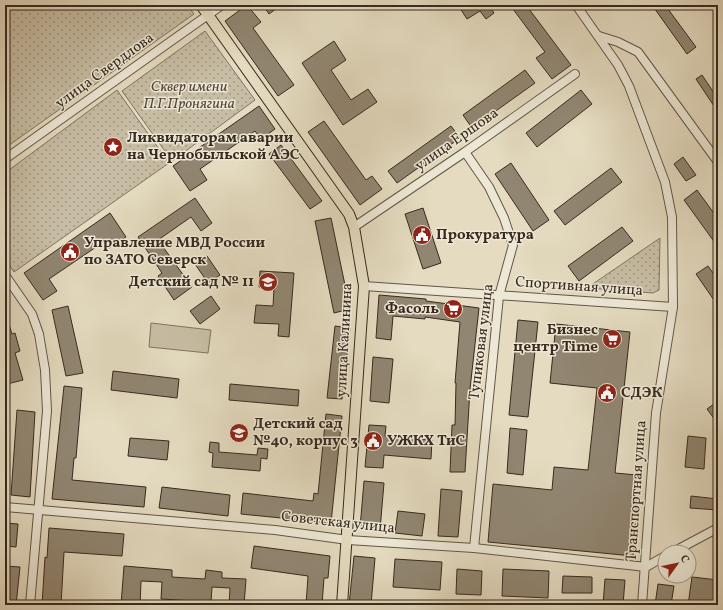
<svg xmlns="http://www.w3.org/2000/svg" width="723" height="610" viewBox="0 0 723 610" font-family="Vollkorn,serif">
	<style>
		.green { fill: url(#green-dots); stroke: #807461 }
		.pitch { fill: #c7bda4; stroke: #807461 }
		.building { fill: #918672; stroke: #382a1e }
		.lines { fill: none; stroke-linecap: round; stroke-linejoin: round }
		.minor-casing { stroke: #635646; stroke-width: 10 }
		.major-casing { stroke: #382a1e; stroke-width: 12 }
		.minor { stroke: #ede8d6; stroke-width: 8 }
		.major { stroke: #e4dbc0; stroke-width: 10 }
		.labels { text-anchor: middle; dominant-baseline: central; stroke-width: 3; stroke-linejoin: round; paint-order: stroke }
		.street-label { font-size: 15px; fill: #382a1e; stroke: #ede8d6 }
		.park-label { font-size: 15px; font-style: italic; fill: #554739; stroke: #ede8d6 }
		.poi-label { font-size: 15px; font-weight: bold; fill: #382a1e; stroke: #ede8d6; text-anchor: start }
	</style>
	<defs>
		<pattern id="green-dots" width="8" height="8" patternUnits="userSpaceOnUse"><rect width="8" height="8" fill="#c7bda4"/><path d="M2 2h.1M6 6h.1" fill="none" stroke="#a39a85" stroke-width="1.8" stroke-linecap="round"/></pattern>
	</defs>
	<rect width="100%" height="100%" fill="#e4dbc0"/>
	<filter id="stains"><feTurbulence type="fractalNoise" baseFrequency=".005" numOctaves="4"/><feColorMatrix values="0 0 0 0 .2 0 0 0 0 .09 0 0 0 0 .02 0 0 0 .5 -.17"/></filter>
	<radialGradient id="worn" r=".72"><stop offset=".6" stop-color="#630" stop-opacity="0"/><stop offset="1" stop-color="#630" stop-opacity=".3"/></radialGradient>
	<g class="green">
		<path d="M5,5H187L194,14L5,148Z"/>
		<path d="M205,31L255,100L172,161L122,91Z"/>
		<path d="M117,90L169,163L14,272L5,259V173Z"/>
		<path d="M660,238L659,290L653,293L587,288Z"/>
	</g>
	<path class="pitch" d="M151,323L211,330L208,353L149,347Z"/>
	<g class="building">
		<path d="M247,5L261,22L253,28L294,85L278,96L225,21Z"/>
		<path d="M263,5H281L269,14Z"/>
		<path d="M458,5H489L494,13L486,19L480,11L467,19Z"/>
		<path d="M510,5H526L571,65L552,79L536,58L545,52Z"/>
		<path d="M652,5H665L696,47L687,54Z"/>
		<path d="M334,41L346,60L331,70L351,100L368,89L377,102L343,125L302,63Z"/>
		<path d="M525,70L535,83L472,128L463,115Z"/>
		<path d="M702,75L718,99V112L696,79Z"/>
		<path d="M581,90L592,104L537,147L526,133Z"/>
		<path d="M259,106L275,129L261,139L255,131L200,169L207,180L190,191L173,166Z"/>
		<path d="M324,121L366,180L372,176L382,189L360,205L308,132Z"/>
		<path d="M451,126L460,138L397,183L388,171Z"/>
		<path d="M281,145L322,201L310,209L269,154Z"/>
		<path d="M683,157L696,175L686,181L674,164Z"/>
		<path d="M511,163L549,220L533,231L495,174Z"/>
		<path d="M611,168L622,182L565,225L554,211Z"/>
		<path d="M697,190L718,219V247L684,200Z"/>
		<path d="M195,198L212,223L201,231L191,217L158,240L192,287L174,300L158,276L162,273L138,237Z"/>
		<path d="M423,208L441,263L423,269L405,214Z"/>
		<path d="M110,213L126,237L109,248L105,241L49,279L57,291L43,300L24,273Z"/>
		<path d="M331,218L350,309L334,313L315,221Z"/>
		<path d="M622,227L633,241L579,281L568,266Z"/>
		<path d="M207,256L220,275L208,283L195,264Z"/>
		<path d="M708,266L718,280V306L696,274Z"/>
		<path d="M260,271L294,273L289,337L278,336L279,324L254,323L256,305L273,306L274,288L259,287Z"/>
		<path d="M379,295L426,299V301L479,308L470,389L465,472H450L452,425H455L456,383H455L460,322L425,317V319L393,316L391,340L376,338Z"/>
		<path d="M211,296L220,309L200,324L190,311Z"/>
		<path d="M68,306L83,373L66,376L52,310Z"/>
		<path d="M5,318H7L12,334L15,333L20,351L15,353L23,380L7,384L5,377Z"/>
		<path d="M518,320L538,322L528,417L509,415Z"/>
		<path d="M556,324L630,332L615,473L637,475L635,497H638L633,556L488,542L493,484L552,490L554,467L588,470L597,388L550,383Z"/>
		<path d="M335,326L350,328L342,399L327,398Z"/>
		<path d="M373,357L393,359L389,403L370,401Z"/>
		<path d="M113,371L179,379L177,398L111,390Z"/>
		<path d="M230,384L299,390L298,406L229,400Z"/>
		<path d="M64,386L82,388L76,458H74L72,480L146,487L144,507L52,499Z"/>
		<path d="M718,401V424L707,409Z"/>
		<path d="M17,410L35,412L30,497L11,495Z"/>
		<path d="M326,414L342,416L331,523L241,514L243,493L313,501L314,493L318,494Z"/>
		<path d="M369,425L386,426L385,436L432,440L431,459L384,455L383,468L365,467Z"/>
		<path d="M510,428L527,430L523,475L507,473Z"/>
		<path d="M688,436L706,438L704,469L685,467Z"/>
		<path d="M130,438L169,441L167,460L128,456Z"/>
		<path d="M210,442L219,443V452L257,455L258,448L268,449L267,459L261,458L260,471L212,467L213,453L209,452Z"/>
		<path d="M364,481L384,483L380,530L360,528Z"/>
		<path d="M162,487L230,495L228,516L159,508Z"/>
		<path d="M441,489L462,491L458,537L438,536Z"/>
		<path d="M691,496L718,499V510L690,508Z"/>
		<path d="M398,511L425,514L422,536L395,533Z"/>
		<path d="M5,523L18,524L16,547L5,546Z"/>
		<path d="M49,528L124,534L122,556L64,552L61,605H42L45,557L47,558Z"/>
		<path d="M254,546L330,556L328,578H324L322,605H306L308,576L251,568Z"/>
		<path d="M354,556L375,558L371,605H349Z"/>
		<path d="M395,559L442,562L440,590L393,587Z"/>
		<path d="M5,566L20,567L16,605H5Z"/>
		<path d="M124,566L172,570V577L205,579L206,570L222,572V578L246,579L244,605H229L230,588L212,587L211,602L161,599L162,582L141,581L140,605H121Z"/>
		<path d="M457,569L482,571L481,595L456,594Z"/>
		<path d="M503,569L549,571L548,598L502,596Z"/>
		<path d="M563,576L592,577V593H562Z"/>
		<path d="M692,577L718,580V605H688Z"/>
		<path d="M605,579L625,580L623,605H603Z"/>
		<path d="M658,584L674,586L671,605H655Z"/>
	</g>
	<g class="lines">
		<g class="minor-casing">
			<g id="minor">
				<path d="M576,5L618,65L629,86L665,182L672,217L673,307L656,413L642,605"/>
				<path d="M599,36L618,42L638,52L718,162"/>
				<path d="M465,152L489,187L504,218L513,245L499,296L474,548"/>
				<path d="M5,159L222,5"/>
				<path d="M354,227L465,152L575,74"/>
				<path d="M5,275L32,314L39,334L45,370L47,411L30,605"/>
				<path d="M364,286L673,307"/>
				<path d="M5,507L275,530L348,540L474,548L646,567L665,556"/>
				<path d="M673,552L718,528"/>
			</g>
		</g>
		<g class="major-casing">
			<path id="major" d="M201,5L349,214L354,227L364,286L342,605"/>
		</g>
		<use href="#minor" class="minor"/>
		<use href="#major" class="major"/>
	</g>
	<defs>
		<g id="sight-disc" transform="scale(1)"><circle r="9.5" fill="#8f2418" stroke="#ede8d6"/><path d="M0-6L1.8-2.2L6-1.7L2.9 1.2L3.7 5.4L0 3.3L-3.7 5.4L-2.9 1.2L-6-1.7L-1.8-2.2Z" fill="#fff"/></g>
		<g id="civic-disc" transform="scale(1)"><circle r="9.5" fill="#8f2418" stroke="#ede8d6"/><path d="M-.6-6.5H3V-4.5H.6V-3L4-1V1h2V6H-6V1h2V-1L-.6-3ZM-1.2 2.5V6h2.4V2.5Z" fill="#fff"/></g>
		<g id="school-disc" transform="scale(1)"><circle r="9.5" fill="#8f2418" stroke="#ede8d6"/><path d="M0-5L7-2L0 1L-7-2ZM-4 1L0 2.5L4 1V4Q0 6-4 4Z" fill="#fff"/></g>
		<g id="supermarket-disc" transform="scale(1)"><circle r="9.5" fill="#8f2418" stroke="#ede8d6"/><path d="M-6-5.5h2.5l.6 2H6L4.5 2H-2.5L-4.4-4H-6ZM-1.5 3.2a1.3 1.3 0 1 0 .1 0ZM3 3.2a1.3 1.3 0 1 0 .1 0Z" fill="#fff"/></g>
	</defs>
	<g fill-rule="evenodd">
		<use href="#sight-disc" x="113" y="147"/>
		<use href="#civic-disc" x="422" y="235"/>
		<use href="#civic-disc" x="70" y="252"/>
		<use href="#school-disc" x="268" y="282"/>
		<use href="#supermarket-disc" x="453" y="309"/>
		<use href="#supermarket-disc" x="612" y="339"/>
		<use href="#civic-disc" x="607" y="393"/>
		<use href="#school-disc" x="239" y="433"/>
		<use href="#civic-disc" x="373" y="441"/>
	</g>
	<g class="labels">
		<g class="street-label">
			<text transform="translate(105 71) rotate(-36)">улица Свердлова</text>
			<text transform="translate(457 140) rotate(-35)">улица Ершова</text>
			<text transform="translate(579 287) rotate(4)">Спортивная улица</text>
			<text transform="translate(345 340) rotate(-87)">улица Калинина</text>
			<text transform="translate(482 342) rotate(-83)">Тупиковая улица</text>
			<text transform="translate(637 491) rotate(-86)">Транспортная улица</text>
			<text transform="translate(338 523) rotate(6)">Советская улица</text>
		</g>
		<g class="park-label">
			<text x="189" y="87">Сквер имени<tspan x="189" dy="17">П.Г.Пронягина</tspan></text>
		</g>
		<g class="poi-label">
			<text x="127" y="138">Ликвидаторам аварии<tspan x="127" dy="17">на Чернобыльской АЭС</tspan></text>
			<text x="436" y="235">Прокуратура</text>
			<text x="84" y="243">Управление МВД России<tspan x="84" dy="17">по ЗАТО Северск</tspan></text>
			<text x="254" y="282" text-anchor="end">Детский сад № 11</text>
			<text x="439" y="309" text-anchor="end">Фасоль</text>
			<text x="598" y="330" text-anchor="end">Бизнес<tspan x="598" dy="17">центр Time</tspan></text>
			<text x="621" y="393">СДЭК</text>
			<text x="253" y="424">Детский сад<tspan x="253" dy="17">№40, корпус 3</tspan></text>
			<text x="387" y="441">УЖКХ ТиС</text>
		</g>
	</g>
	<rect width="723" height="610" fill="none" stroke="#e4dbc0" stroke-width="20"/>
	<rect x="6" y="6" width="711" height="598" fill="none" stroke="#382a1e" stroke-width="2"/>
	<rect x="10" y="10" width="703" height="590" fill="none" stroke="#382a1e"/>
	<g transform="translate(677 564) rotate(57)"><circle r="19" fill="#ede8d6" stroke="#a59c8c"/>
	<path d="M0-3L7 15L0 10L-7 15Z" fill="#8f2418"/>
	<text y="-6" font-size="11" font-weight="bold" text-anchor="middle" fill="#382a1e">С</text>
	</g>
	<rect width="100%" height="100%" filter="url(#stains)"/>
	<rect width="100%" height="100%" fill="url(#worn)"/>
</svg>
